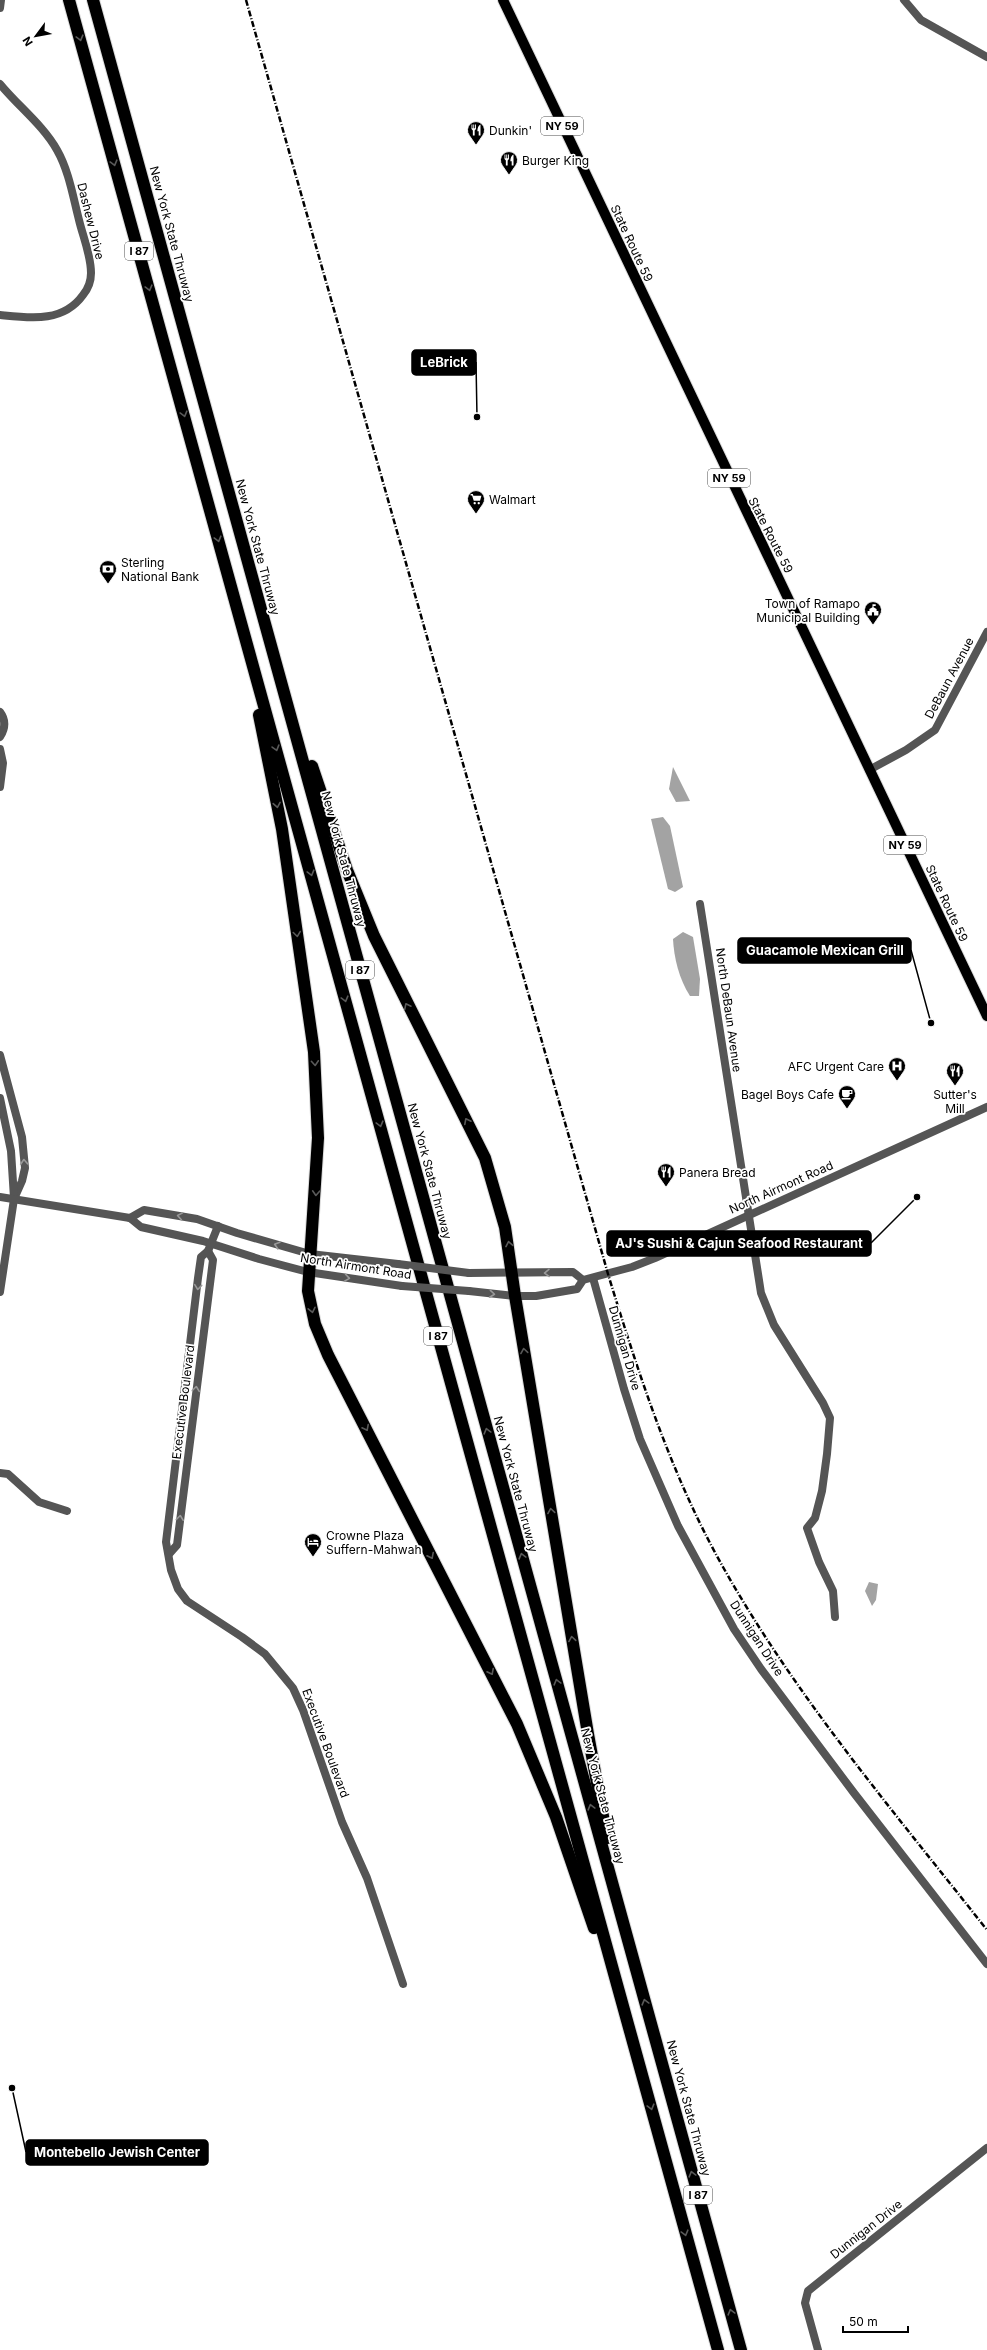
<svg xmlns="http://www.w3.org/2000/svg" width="987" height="2350" viewBox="0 0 987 2350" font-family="Inter,sans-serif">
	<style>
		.water { fill: #a3a3a3 }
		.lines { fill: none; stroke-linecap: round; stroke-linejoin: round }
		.major-casing { stroke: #dbdbdb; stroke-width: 12 }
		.highway-casing { stroke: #dbdbdb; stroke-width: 14 }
		.minor { stroke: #555; stroke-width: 8 }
		.major { stroke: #000; stroke-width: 10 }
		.highway { stroke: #000; stroke-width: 12 }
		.rail { stroke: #000; stroke-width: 2.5; stroke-dasharray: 6 2 1 2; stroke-linecap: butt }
		.minor-bridge { stroke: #555; stroke-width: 8 }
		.oneway { stroke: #595959 }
		.oneway2 { stroke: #999 }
		.labels { text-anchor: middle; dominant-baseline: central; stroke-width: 3.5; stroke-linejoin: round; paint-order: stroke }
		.shield { fill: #fff; stroke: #4c4c4c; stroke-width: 1 }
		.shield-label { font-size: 11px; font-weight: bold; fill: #000 }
		.poi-label { font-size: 12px; fill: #000; stroke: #fff; text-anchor: start }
		.street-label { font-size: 12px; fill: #000; stroke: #fff }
		.leader { fill: none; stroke: #000; stroke-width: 1.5 }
		.callout-dot { fill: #000; stroke: #fff; stroke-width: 1.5 }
		.callout { fill: #000; stroke: #000; stroke-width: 1.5 }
		.callout-label { font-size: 13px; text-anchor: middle; font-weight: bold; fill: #fff }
	</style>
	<rect width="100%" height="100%" fill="#fff"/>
	<g class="water">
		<path d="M673,767L690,801L676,802L669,789Z"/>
		<path d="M663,817L670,826L683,887L675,892L668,889L651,819Z"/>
		<path d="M683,932L693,937L700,979L699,996H690C679,979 674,958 673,939Z"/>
		<path d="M869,1582L878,1584L876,1600L872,1606L865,1591Z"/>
	</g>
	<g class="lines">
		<g class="major-casing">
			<path id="major" d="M503,0L987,1016"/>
		</g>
		<g class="highway-casing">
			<g id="highway">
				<path d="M69,0L718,2350"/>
				<path d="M93,0L741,2350"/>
				<path d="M259,715L282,829L314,1052L318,1138L308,1291L315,1324L328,1355L517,1724L556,1817L594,1928"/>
				<path d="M312,766L347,870L374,936L485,1158L505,1227L515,1296L588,1734L607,1838"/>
			</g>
		</g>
		<g class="minor">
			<path d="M904,0L921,20L987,57"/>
			<path d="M0,8L1,0"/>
			<path d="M0,84C18,106 43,125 57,150C69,171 73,197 79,220C83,237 91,255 91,273C91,281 88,289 83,295C63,323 30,318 0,315"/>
			<path d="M0,712C6,720 5,729 0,737"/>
			<path d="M0,749L3,763L0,787"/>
			<path d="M869,770L906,750L935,730L987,632"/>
			<path d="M700,904L761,1293L774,1325L823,1403L830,1418L827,1454L822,1491L815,1518L807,1528L819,1562L833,1591L835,1617"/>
			<path d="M0,1055L22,1137L25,1168L22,1181L14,1199L0,1292"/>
			<path d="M0,1098L11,1151L14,1198"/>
			<path d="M0,1197L130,1218L141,1227L203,1241L259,1259L308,1272L402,1286"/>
			<path d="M130,1218L144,1210L197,1219L237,1233L310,1254L398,1264"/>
			<path d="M218,1226L208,1251L201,1257L198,1278L166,1542L171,1570L178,1589L187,1601L242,1637L265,1654L293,1688L303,1710L342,1822L367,1878L403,1984"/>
			<path d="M469,1273L573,1272L583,1280"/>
			<path d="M593,1278L624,1389L640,1439L678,1526L734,1629L761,1669L854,1793L987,1964"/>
			<path d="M469,1291L515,1296H536L577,1289L583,1280L632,1267L655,1258L987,1107"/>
			<path d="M0,1473L8,1474L39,1502L67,1511"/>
			<path d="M169,1554L177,1545L213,1260L208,1251"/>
			<path d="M818,2350L805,2303L808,2291L987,2148"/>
		</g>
		<use href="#major" class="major"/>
		<use href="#highway" class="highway"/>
		<path class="rail" d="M246,0L608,1274C639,1375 671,1475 723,1567C796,1697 895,1813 987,1930"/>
		<g class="minor-bridge">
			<path d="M398,1264L469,1273"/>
			<path d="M402,1286L469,1291"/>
		</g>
	</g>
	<defs><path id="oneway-chevron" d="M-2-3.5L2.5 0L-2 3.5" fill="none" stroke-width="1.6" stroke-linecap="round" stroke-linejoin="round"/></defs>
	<g class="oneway">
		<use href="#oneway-chevron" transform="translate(80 38) rotate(75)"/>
		<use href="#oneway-chevron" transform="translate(114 163) rotate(75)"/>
		<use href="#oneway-chevron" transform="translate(149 288) rotate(75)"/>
		<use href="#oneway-chevron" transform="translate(184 414) rotate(75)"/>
		<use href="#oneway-chevron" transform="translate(218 539) rotate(75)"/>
		<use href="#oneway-chevron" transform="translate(276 748) rotate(74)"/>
		<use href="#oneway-chevron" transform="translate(277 805) rotate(80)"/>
		<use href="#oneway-chevron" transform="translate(311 873) rotate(75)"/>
		<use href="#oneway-chevron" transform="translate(297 934) rotate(82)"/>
		<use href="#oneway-chevron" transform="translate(345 999) rotate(75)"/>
		<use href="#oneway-chevron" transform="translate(407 1006) rotate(-116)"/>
		<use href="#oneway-chevron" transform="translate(315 1063) rotate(86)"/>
		<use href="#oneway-chevron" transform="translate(467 1121) rotate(-117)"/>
		<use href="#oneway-chevron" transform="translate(380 1124) rotate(75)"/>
		<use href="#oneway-chevron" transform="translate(316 1193) rotate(93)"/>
		<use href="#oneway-chevron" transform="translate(509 1244) rotate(-101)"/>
		<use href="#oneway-chevron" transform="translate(312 1310) rotate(78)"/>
		<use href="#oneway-chevron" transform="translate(524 1351) rotate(-99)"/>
		<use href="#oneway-chevron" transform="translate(366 1428) rotate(63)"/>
		<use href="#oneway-chevron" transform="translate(487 1431) rotate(-105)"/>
		<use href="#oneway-chevron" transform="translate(551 1511) rotate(-99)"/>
		<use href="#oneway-chevron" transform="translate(431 1556) rotate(63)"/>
		<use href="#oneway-chevron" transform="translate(522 1556) rotate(-105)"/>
		<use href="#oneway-chevron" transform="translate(572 1639) rotate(-99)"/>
		<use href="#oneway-chevron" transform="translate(491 1672) rotate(63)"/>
		<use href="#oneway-chevron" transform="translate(557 1682) rotate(-105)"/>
		<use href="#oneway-chevron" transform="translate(591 1807) rotate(-105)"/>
		<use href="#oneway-chevron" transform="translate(645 2002) rotate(-105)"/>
		<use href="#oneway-chevron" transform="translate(651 2107) rotate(75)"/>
		<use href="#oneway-chevron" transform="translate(692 2174) rotate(-105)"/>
		<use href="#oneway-chevron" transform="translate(685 2233) rotate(75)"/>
		<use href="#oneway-chevron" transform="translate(731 2312) rotate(-105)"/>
	</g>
	<g class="oneway2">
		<use href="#oneway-chevron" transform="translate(24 1162) rotate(-93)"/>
		<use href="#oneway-chevron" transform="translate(180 1216) rotate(-170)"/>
		<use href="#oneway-chevron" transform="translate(277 1245) rotate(-164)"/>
		<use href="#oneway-chevron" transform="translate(547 1273) rotate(179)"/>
		<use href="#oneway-chevron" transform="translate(347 1278) rotate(9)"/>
		<use href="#oneway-chevron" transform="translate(198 1287) rotate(96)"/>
		<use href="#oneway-chevron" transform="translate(492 1294) rotate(6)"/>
		<use href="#oneway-chevron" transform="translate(196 1389) rotate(-83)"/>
		<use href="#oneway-chevron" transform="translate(180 1518) rotate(-83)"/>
	</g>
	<defs>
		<g id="restaurant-pin" transform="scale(0.9)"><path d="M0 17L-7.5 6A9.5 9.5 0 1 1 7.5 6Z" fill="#000" stroke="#fff"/><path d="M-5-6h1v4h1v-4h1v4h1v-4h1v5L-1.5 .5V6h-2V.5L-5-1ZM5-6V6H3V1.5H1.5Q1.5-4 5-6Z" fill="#fff"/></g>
		<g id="supermarket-pin" transform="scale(0.9)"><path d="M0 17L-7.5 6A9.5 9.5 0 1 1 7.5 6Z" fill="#000" stroke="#fff"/><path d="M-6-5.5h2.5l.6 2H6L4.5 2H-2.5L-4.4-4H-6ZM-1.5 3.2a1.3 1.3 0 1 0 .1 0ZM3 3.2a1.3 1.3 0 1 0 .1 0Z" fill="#fff"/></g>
		<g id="bank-pin" transform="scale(0.9)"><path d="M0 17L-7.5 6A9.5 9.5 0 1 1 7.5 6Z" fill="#000" stroke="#fff"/><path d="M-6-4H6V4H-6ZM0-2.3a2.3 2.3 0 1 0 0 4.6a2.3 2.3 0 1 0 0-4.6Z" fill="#fff"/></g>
		<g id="civic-pin" transform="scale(0.9)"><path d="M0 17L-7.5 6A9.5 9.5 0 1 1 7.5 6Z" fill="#000" stroke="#fff"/><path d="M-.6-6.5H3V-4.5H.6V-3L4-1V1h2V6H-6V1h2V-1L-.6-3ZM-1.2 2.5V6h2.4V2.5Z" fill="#fff"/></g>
		<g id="hospital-pin" transform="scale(0.9)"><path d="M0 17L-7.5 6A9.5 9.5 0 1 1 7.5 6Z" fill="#000" stroke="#fff"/><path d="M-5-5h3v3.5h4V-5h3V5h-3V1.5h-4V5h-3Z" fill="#fff"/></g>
		<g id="cafe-pin" transform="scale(0.9)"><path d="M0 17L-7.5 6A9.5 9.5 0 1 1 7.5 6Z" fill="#000" stroke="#fff"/><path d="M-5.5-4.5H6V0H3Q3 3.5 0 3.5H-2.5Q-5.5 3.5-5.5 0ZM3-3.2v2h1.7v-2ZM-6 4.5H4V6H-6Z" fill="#fff"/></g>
		<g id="hotel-pin" transform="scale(0.9)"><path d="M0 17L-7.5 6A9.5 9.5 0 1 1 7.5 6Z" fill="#000" stroke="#fff"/><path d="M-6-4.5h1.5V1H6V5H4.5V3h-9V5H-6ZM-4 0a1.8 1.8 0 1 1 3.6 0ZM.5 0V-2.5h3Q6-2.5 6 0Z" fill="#fff"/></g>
	</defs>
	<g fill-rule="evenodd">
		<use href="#restaurant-pin" x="476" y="130"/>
		<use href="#restaurant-pin" x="509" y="160"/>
		<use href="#supermarket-pin" x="476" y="499"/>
		<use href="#bank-pin" x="108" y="569"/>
		<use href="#civic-pin" x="873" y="610"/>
		<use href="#hospital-pin" x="897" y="1066"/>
		<use href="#restaurant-pin" x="955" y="1071"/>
		<use href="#cafe-pin" x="847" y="1094"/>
		<use href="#restaurant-pin" x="666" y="1172"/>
		<use href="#hotel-pin" x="313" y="1542"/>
	</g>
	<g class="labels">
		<g class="shield">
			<rect x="541" y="117" width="42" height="18" rx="3"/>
			<rect x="125" y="242" width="28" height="18" rx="3"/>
			<rect x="708" y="469" width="42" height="18" rx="3"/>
			<rect x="884" y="836" width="42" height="18" rx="3"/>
			<rect x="346" y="961" width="28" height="18" rx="3"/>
			<rect x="424" y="1327" width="28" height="18" rx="3"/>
			<rect x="684" y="2186" width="28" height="18" rx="3"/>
		</g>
		<g class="shield-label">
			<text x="562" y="126">NY 59</text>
			<text x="139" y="251">I 87</text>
			<text x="729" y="478">NY 59</text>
			<text x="905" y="845">NY 59</text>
			<text x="360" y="970">I 87</text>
			<text x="438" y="1336">I 87</text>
			<text x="698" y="2195">I 87</text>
		</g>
		<g class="poi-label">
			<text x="489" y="130">Dunkin'</text>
			<text x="522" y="160">Burger King</text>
			<text x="489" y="499">Walmart</text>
			<text x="121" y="562">Sterling<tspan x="121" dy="14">National Bank</tspan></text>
			<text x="860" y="603" text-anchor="end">Town of Ramapo<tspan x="860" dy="14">Municipal Building</tspan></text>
			<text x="884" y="1066" text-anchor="end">AFC Urgent Care</text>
			<text x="834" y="1094" text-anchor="end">Bagel Boys Cafe</text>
			<text x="955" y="1094" text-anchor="middle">Sutter's<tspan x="955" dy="14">Mill</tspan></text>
			<text x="679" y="1172">Panera Bread</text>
			<text x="326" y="1535">Crowne Plaza<tspan x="326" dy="14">Suffern-Mahwah</tspan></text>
		</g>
		<g class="street-label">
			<text transform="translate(91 221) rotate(76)">Dashew Drive</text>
			<text transform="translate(172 234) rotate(75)">New York State Thruway</text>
			<text transform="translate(632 243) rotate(65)">State Route 59</text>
			<text transform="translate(771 535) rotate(63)">State Route 59</text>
			<text transform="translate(258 547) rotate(75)">New York State Thruway</text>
			<text transform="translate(949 678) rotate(-62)">DeBaun Avenue</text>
			<text transform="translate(344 859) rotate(75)">New York State Thruway</text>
			<text transform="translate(947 903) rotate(65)">State Route 59</text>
			<text transform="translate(729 1010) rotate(82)">North DeBaun Avenue</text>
			<text transform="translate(430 1171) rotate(75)">New York State Thruway</text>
			<text transform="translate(781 1187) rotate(-24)">North Airmont Road</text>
			<text transform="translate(356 1266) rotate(9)">North Airmont Road</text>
			<text transform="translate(625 1348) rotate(74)">Dunnigan Drive</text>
			<text transform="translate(183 1402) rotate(-83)">Executive Boulevard</text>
			<text transform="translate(516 1484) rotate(75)">New York State Thruway</text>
			<text transform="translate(757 1638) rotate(57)">Dunnigan Drive</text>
			<text transform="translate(326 1743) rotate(70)">Executive Boulevard</text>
			<text transform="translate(603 1796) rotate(75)">New York State Thruway</text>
			<text transform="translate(689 2108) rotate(75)">New York State Thruway</text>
			<text transform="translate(866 2229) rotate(-38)">Dunnigan Drive</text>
		</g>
	</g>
	<path class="leader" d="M477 417L476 362M931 1023L911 950M917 1197L871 1243M12 2088L26 2152"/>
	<g class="callout-dot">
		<circle cx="477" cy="417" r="4"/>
		<circle cx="931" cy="1023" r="4"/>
		<circle cx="917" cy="1197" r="4"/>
		<circle cx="12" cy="2088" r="4"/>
	</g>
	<g class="callout">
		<rect x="412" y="350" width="64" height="25" rx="4"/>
		<rect x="738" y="938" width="173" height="25" rx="4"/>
		<rect x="607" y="1231" width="264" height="25" rx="4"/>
		<rect x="26" y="2140" width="182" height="25" rx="4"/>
	</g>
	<g class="callout-label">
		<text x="444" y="367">LeBrick</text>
		<text x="825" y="955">Guacamole Mexican Grill</text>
		<text x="739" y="1248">AJ's Sushi &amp; Cajun Seafood Restaurant</text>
		<text x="117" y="2157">Montebello Jewish Center</text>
	</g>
	<g transform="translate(36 36) rotate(238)" stroke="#ffffff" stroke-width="3" paint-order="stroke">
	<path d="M0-3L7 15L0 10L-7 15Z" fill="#000000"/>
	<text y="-6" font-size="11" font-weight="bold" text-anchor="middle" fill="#000000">N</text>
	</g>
	<path d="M843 2326v6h65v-6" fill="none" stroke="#000000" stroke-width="2"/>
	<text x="849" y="2326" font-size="12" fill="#000000" stroke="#ffffff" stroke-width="3" paint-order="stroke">50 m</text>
</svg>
